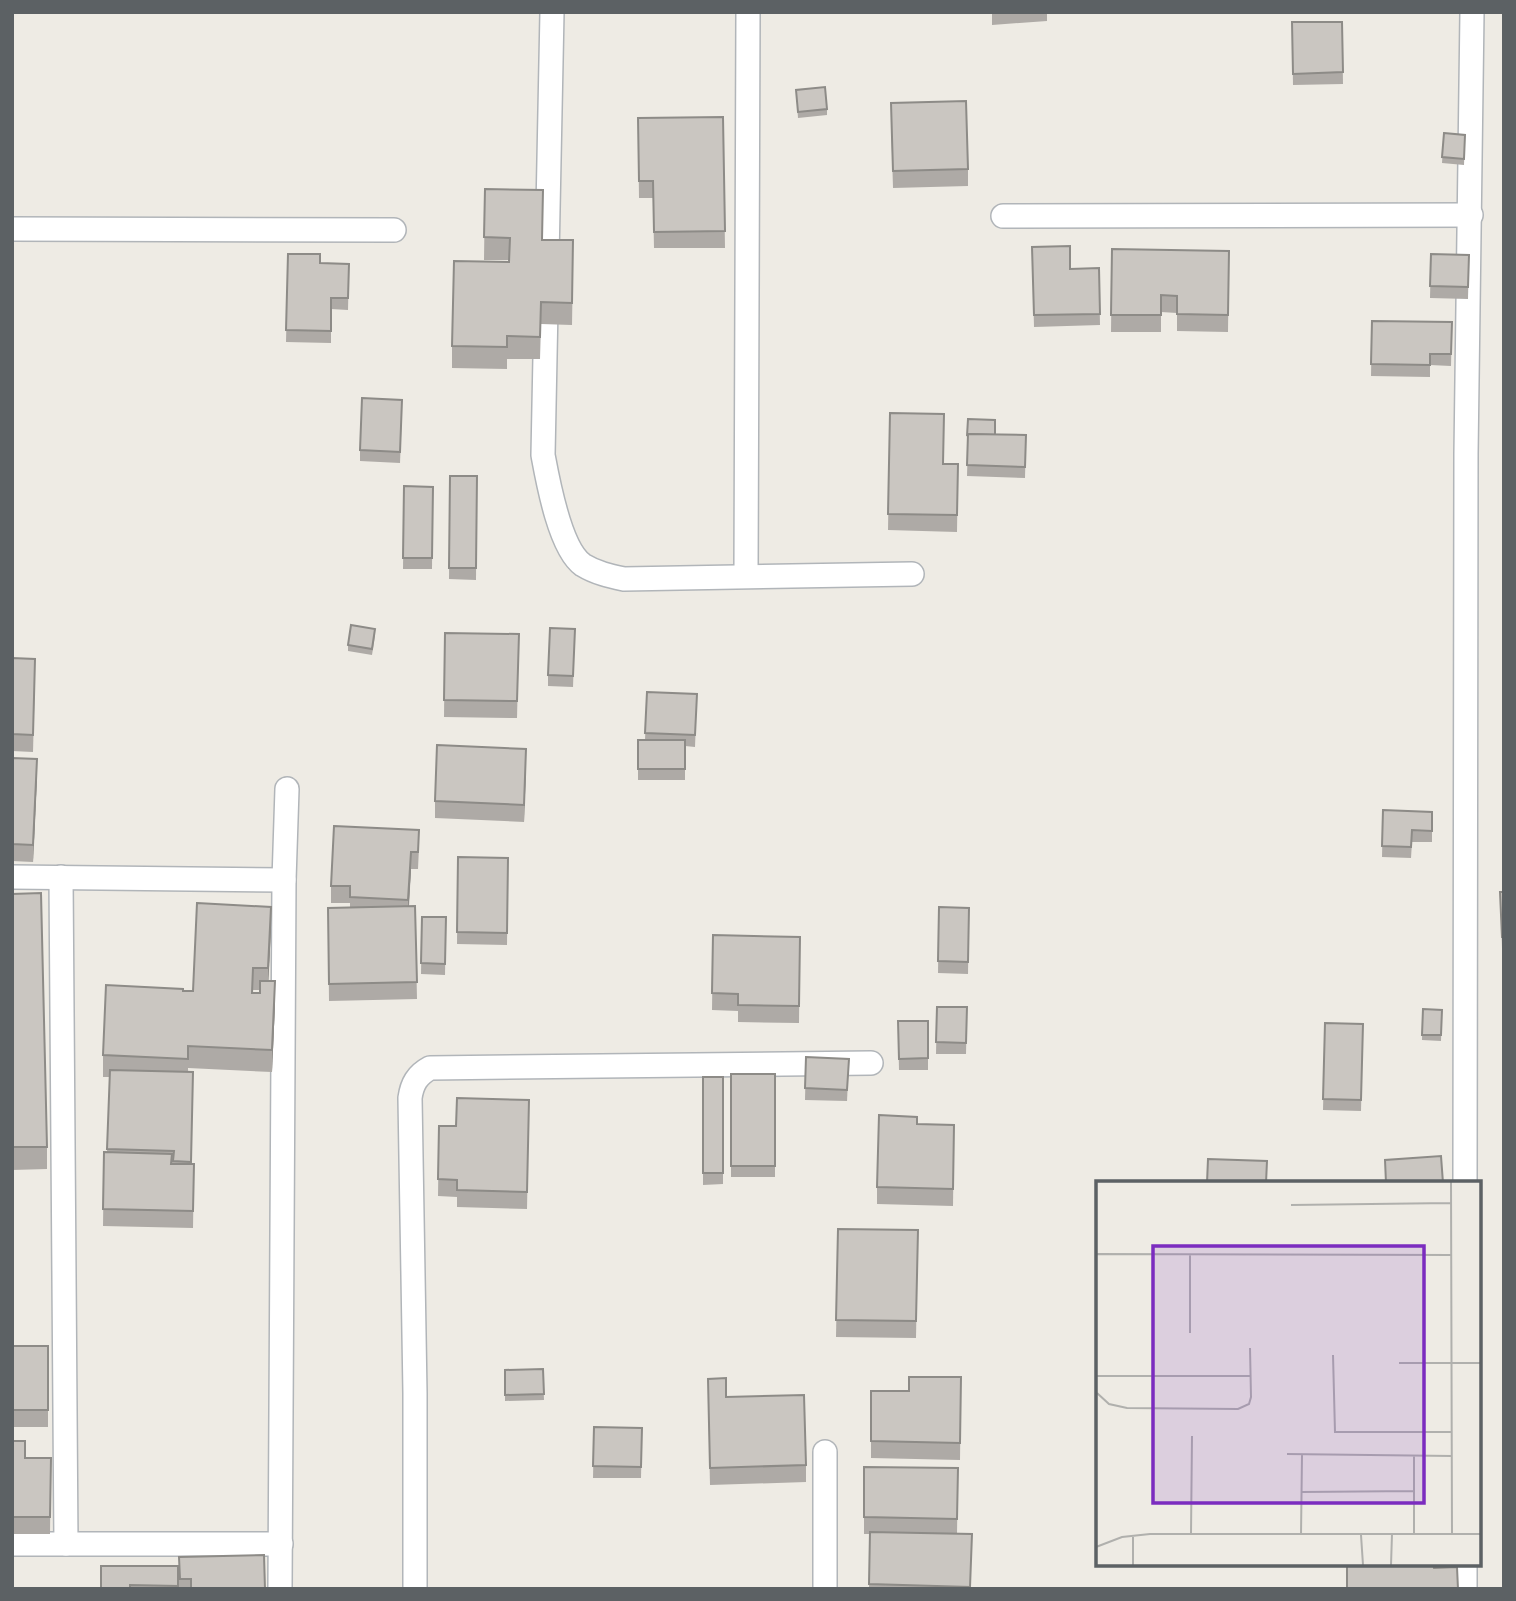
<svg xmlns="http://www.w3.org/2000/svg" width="1516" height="1601" viewBox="0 0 1516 1601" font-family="'Fira Sans Condensed',sans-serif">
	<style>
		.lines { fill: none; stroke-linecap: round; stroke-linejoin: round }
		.minor-casing { stroke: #b1b5b9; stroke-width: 26 }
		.minor { stroke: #fff; stroke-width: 23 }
		.wall { fill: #aeaaa6; fill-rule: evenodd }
		.shaded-wall { fill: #8d8b87 }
		.building { fill: #cac6c1; stroke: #8d8b87; stroke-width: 2 }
		.inset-road { fill: none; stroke: #b0b0ad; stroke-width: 2 }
		.view { fill: #7b2cbf; fill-opacity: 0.15; stroke: #7b2cbf; stroke-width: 3.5 }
		.inset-edge { fill: none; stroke: #5c6164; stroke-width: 3.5 }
	</style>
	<rect width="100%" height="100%" fill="#eeebe4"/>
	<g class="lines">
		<g class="minor-casing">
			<g id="minor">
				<path d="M552,12L543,455C548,482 560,549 583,565C596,573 610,576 624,579L912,574"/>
				<path d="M1003,216L1471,215"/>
				<path d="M12,229L394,230"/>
				<path d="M746,575L748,12"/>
				<path d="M12,877L284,880"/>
				<path d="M61,877L66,1544"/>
				<path d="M1465,1183L1466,454L1472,12"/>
				<path d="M825,1452V1589"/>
				<path d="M12,1544H281"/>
				<path d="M1465,1564V1589"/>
				<path d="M280,1589L284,880L287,789"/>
				<path d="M415,1589V1393L410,1098C412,1084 417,1075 430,1068L871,1063"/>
			</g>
		</g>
		<use href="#minor" class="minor"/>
	</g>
	<g class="wall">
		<path d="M992,12H1047V21L992,25Z"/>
		<path d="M1292,22H1342L1343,84L1293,85Z"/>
		<path d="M796,90L827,109V115L798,118Z"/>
		<path d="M723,117L725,248H654L653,198H639L638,118Z"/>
		<path d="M891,120L968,169V186L893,188Z"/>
		<path d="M1444,133L1465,135L1464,165L1442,163Z"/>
		<path d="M485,189L543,240L573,263L572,325L541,324L540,359H507V369L452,368V346L509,262V260H484Z"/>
		<path d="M1032,247L1070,269L1099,268L1100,325L1034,327Z"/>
		<path d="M1112,249L1229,251L1228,332L1177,331V313L1161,312V332H1111Z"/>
		<path d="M288,254L320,263L349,264L348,310L331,309V343L286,342Z"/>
		<path d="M1431,254L1469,255L1468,299L1430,298Z"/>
		<path d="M1372,321L1452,322L1451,366L1430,365V377L1371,376Z"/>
		<path d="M402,411L400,463L360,461V450Z"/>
		<path d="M890,413L944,464H958L957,532L888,530Z"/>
		<path d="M995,435H1026L1025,478L967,476L968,442Z"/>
		<path d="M450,476H477L476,580L449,579Z"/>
		<path d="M404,486L433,487L432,569H403Z"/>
		<path d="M575,629L573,687L548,686V675Z"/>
		<path d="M445,633L519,634L517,718L444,717Z"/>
		<path d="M375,635L372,655L348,651V645Z"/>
		<path d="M12,658L35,676L33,752L12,751Z"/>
		<path d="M647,692L697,694L695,747L685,746V780H638V740H645Z"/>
		<path d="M12,758L37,776L33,862L12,861Z"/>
		<path d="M526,766L524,822L435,818V801Z"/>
		<path d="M1383,810L1432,812V842H1412L1411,858L1382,857Z"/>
		<path d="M419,847L418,869H411L409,907L415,906L417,999L329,1001L328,908H350V903H331V886Z"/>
		<path d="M458,857L508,858L507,945L457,944Z"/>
		<path d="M1500,892H1504V948H1502Z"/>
		<path d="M12,894L47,1147V1169L12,1170Z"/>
		<path d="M939,907L969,908L968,974L938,973Z"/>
		<path d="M422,917H446L445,975L421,974Z"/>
		<path d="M271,929L268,981L275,1004L272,1072L188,1068L191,1164H194L193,1228L103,1226L104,1152H107L110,1077H103V1055L183,991H193ZM253,990H260V993H253Z"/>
		<path d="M713,935L800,937L799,1023L738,1022V1011L712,1010Z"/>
		<path d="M937,1007H967L966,1054H936Z"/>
		<path d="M1423,1009L1442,1010L1441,1041L1422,1040Z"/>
		<path d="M898,1021H928V1070H899Z"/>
		<path d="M1325,1023L1363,1024L1361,1111L1323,1110Z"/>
		<path d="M806,1057L849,1059L847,1101L805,1100Z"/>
		<rect x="731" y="1074" width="44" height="103"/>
		<path d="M703,1077H723V1184L703,1185Z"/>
		<path d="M529,1100L527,1209L457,1207V1197L438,1196L439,1126H456Z"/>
		<path d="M917,1124L954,1125L953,1206L877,1204V1187Z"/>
		<path d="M838,1229L918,1230L916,1338L836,1337Z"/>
		<rect x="12" y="1346" width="36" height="81"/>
		<path d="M543,1369L544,1400L505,1401V1370Z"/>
		<path d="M961,1377L960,1460L871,1458V1391H909Z"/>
		<path d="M708,1396L726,1397L806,1465V1482L710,1485Z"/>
		<path d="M594,1427L642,1428L641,1478H593Z"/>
		<path d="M12,1441L25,1458H51L50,1534H12Z"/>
		<path d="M864,1467L958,1468L957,1534L971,1589H869L870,1534H864Z"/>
		<path d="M179,1557L265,1589H179Z"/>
		<path d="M178,1566V1589H101Z"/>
	</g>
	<g class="shaded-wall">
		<path d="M526,749V766L524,822V805Z"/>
		<path d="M37,759V776L33,862V845Z"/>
		<path d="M411,852V869L408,917V900Z"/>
		<path d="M271,907V929L268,990V968Z"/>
		<path d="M275,981V1004L272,1072V1050Z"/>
	</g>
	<g class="building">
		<path d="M1292,22H1342L1343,72L1293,74Z"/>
		<path d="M825,87L827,109L798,112L796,90Z"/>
		<path d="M966,101L968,169L893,171L891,103Z"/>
		<path d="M723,117L725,231L654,232L653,181H639L638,118Z"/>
		<path d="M1444,133L1465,135L1464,159L1442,157Z"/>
		<path d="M485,189L543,190L542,240H573L572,303L541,302L540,337L507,336V347L452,346L454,261L509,262L510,238L484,237Z"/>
		<path d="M1070,246V269L1099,268L1100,314L1034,315L1032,247Z"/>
		<path d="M1112,249L1229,251L1228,315L1177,314V296L1161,295V315H1111Z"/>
		<path d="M288,254H320V263L349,264L348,298H331V331L286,330Z"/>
		<path d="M1431,254L1469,255L1468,287L1430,286Z"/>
		<path d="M1372,321L1452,322L1451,354H1430V365L1371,364Z"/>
		<path d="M362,398L402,400L400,452L360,450Z"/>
		<path d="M890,413L944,414L943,464H958L957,515L888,514Z"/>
		<path d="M968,419L995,420V435L968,434L967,436Z"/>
		<path d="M968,434L1026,435L1025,467L967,465Z"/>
		<path d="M450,476H477L476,568H449Z"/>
		<path d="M404,486L433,487L432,558H403Z"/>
		<path d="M351,625L375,629L372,649L348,645Z"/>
		<path d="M550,628L575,629L573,676L548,675Z"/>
		<path d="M445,633L519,634L517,701L444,700Z"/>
		<path d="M12,658L35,659L33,735L12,734Z"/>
		<path d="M647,692L697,694L695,735L645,733Z"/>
		<rect x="638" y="740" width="47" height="29"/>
		<path d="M437,745L526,749L524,805L435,801Z"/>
		<path d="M12,758L37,759L33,845L12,844Z"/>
		<path d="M1383,810L1432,812V831L1412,830L1411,847L1382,846Z"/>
		<path d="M334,826L419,830L418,852H411L408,900L350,897V886H331Z"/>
		<path d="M458,857L508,858L507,933L457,932Z"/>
		<path d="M1500,892H1504V937H1502Z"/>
		<path d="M41,893L47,1147H12V894Z"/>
		<path d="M197,903L271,907L268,968H253L252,993H260V981H275L272,1050L188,1046V1059L103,1055L106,985L183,989V991H193Z"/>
		<path d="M415,906L417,982L329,984L328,908Z"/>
		<path d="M939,907L969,908L968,962L938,961Z"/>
		<path d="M422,917H446L445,964L421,963Z"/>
		<path d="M713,935L800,937L799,1006L738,1005V994L712,993Z"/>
		<path d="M937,1007H967L966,1043L936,1042Z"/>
		<path d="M1423,1009L1442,1010L1441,1035H1422Z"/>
		<path d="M898,1021H928V1058L899,1059Z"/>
		<path d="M1325,1023L1363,1024L1361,1100L1323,1099Z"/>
		<path d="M806,1057L849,1059L847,1090L805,1088Z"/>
		<path d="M110,1070L193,1072L191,1162L173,1161L174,1151L107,1149Z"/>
		<rect x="731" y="1074" width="44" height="92"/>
		<rect x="703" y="1077" width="20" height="96"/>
		<path d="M457,1098L529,1100L527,1192L457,1190V1180L438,1179L439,1126H456Z"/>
		<path d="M879,1115L917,1117V1124L954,1125L953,1189L877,1187Z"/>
		<path d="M104,1152L172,1154L171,1164H194L193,1211L103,1209Z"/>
		<path d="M1441,1156L1443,1183H1386L1385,1160Z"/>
		<path d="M1208,1159L1267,1161L1266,1183H1207Z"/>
		<path d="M838,1229L918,1230L916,1321L836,1320Z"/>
		<rect x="12" y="1346" width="36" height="64"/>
		<path d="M543,1369L544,1394L505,1395V1370Z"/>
		<path d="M909,1377H961L960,1443L871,1441V1391H909Z"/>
		<path d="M726,1378V1397L804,1395L806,1465L710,1468L708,1379Z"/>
		<path d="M594,1427L642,1428L641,1467L593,1466Z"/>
		<path d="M12,1441H25V1458H51L50,1517H12Z"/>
		<path d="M864,1467L958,1468L957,1519L864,1517Z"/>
		<path d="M870,1532L972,1534L970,1587L869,1584Z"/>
		<path d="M264,1555L265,1589H191V1579H180L179,1557Z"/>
		<path d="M1347,1564H1433L1434,1568L1457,1567L1458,1589H1347Z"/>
		<path d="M101,1566H178V1586L130,1585V1589H101Z"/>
	</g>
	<g transform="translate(1096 1181)">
		<rect width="385" height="385" fill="#eeebe4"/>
		<path class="inset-road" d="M355,1L356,354M0,4V214M195,24L355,22M1,73L356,74M94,73V152M237,174L239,251H356M303,182H385M1,195H155M1,212L13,223L31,227L142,228L153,223L155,216L154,167M191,273L356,275M318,274V353M206,311L318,310M95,353L96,255M37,354V384M205,354L206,274M265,354L267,384M0,366L26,356L54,353H385M295,384L296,353"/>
		<path class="view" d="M57,65H328V322H57Z"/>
		<rect width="385" height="385" class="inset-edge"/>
	</g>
	<rect width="1516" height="1601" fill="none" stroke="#5c6164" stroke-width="28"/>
</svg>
